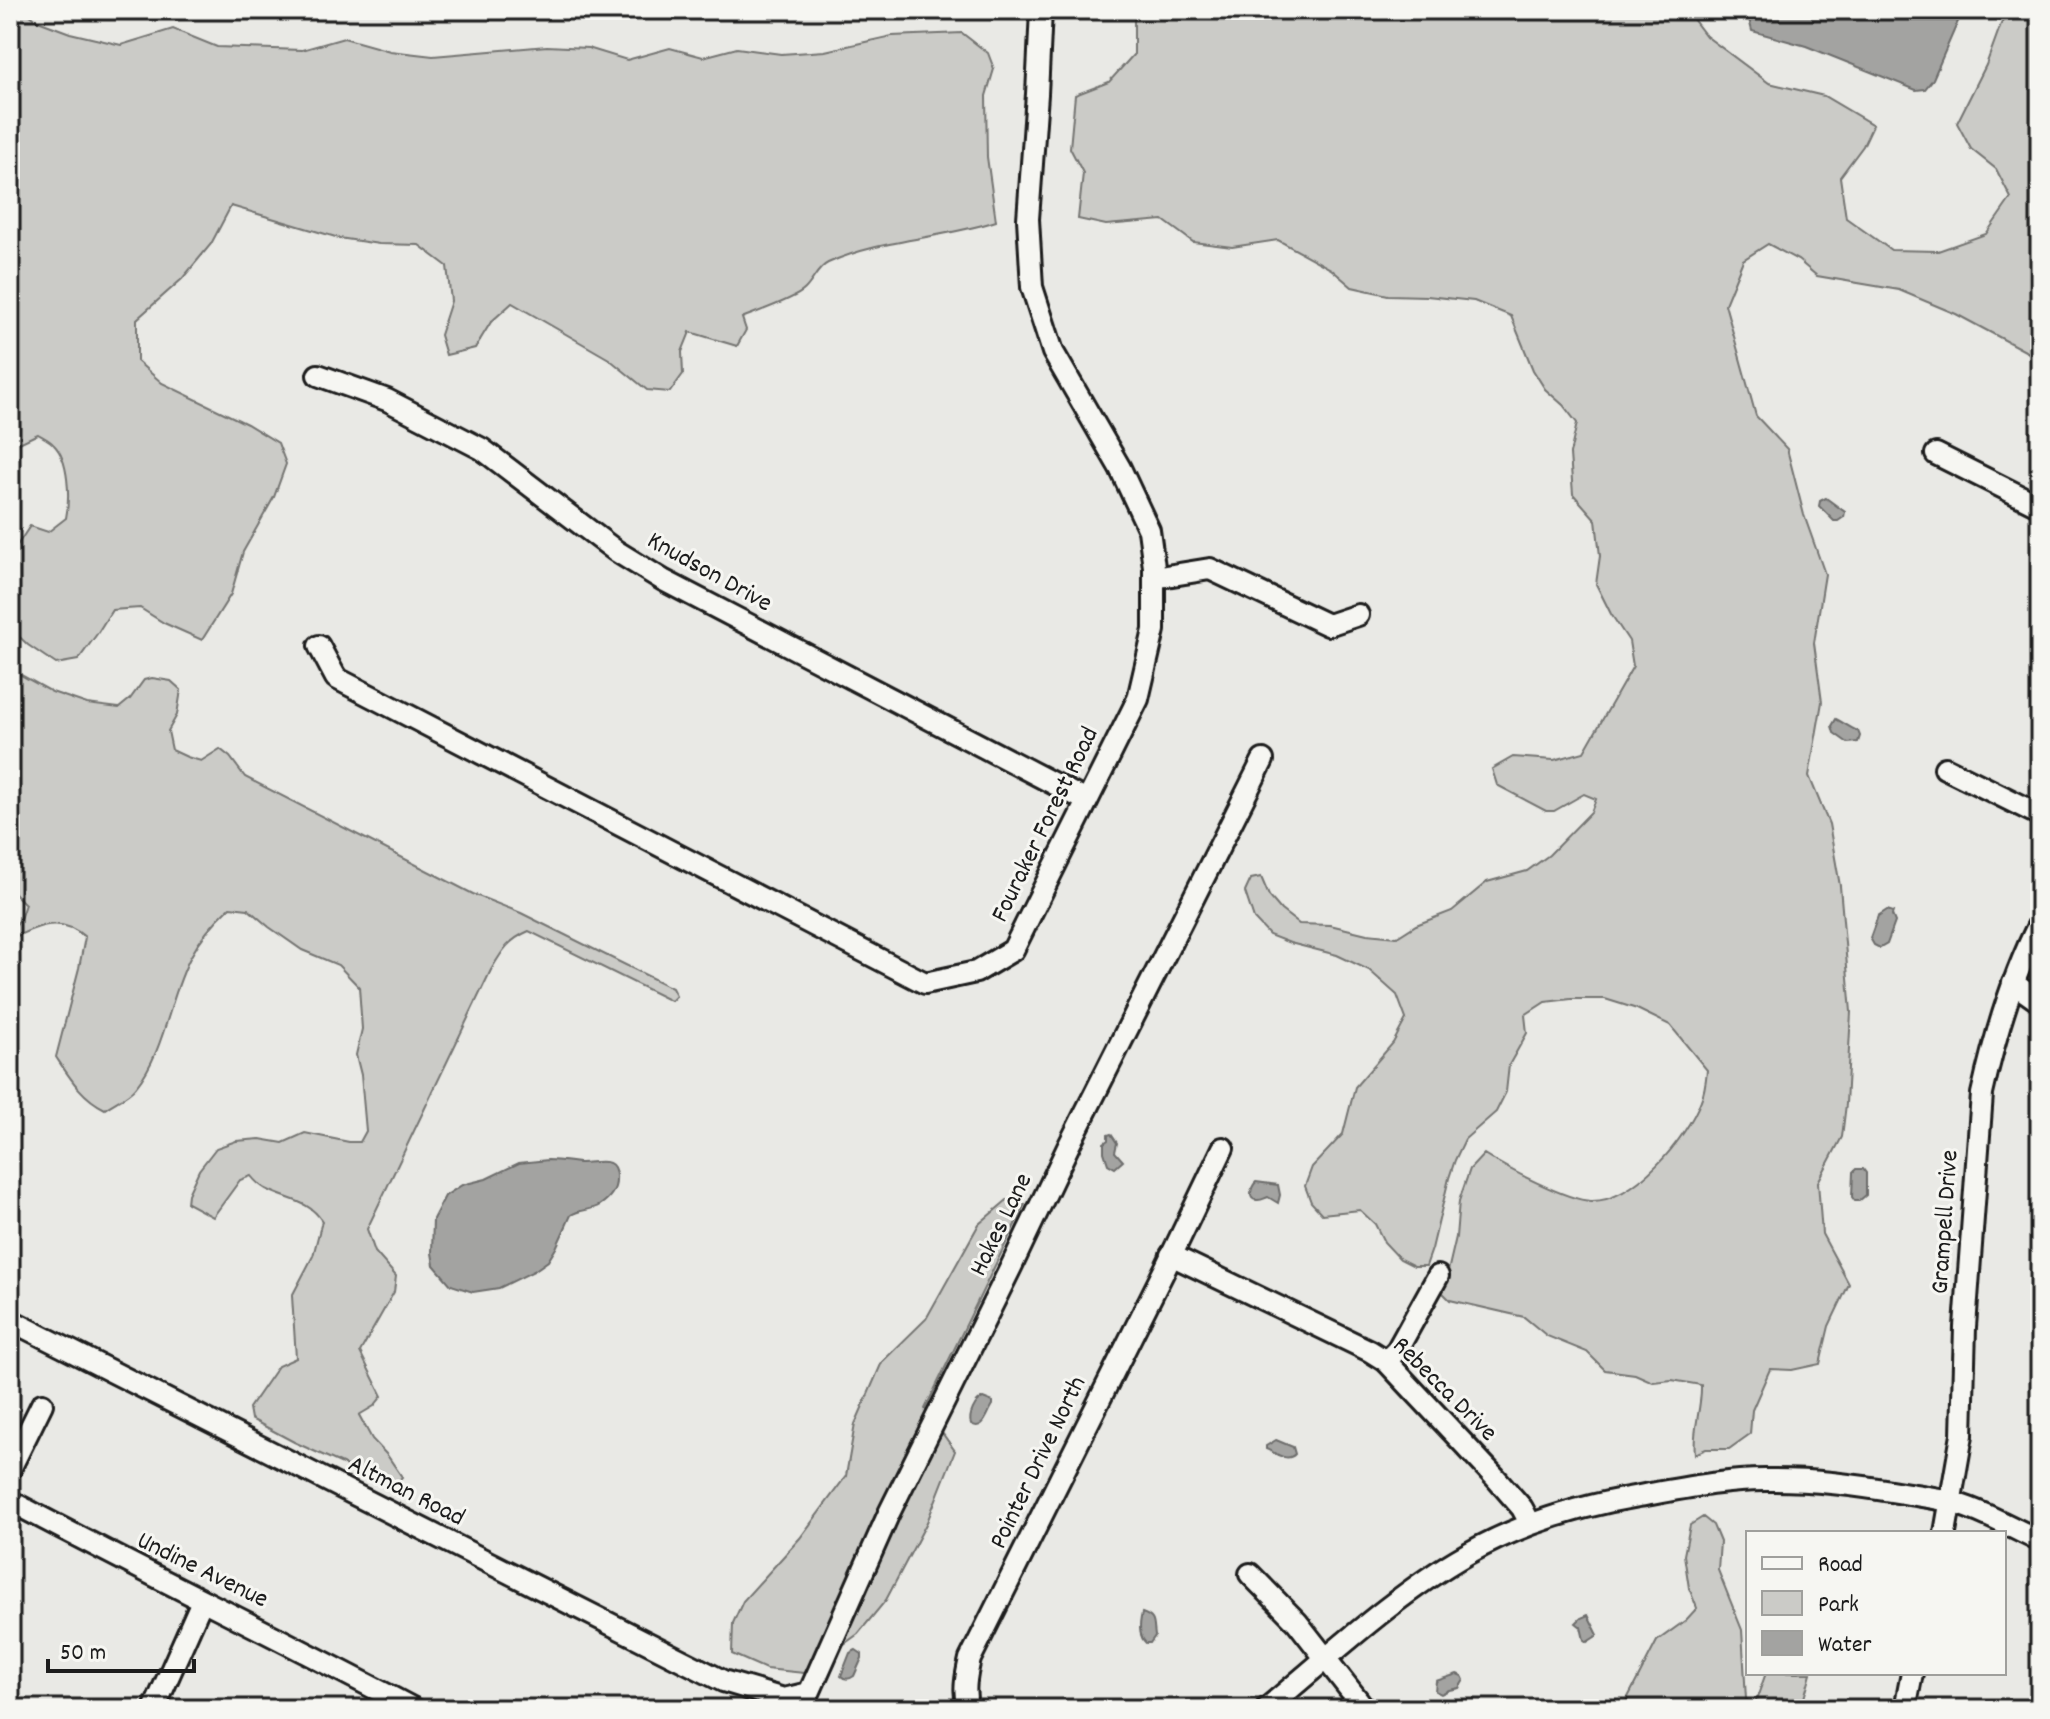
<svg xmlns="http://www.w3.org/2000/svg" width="2050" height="1719" viewBox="0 0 2050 1719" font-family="Dekko,sans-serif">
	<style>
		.green { fill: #cbcbc7; stroke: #747472; stroke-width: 2 }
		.water { fill: #a3a3a1; stroke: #6d6d6c; stroke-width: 2 }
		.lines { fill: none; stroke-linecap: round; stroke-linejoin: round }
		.minor-casing { stroke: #1c1c1c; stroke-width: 26 }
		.minor { stroke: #f6f6f2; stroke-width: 20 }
		.labels { text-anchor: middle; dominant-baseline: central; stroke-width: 6; stroke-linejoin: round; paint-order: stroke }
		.street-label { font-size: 26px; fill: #1c1c1c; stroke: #f6f6f2 }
	</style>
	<rect width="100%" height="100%" fill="#e9e9e5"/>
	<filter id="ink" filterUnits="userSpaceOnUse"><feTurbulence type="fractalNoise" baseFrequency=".0125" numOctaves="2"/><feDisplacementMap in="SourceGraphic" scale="16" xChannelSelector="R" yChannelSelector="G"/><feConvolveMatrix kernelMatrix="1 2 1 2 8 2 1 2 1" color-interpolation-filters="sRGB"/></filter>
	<g filter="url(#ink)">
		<g class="green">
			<path d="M10,10H24L38,21L70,33L121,45L173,29L217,47L302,50L344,38L390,51L433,56L547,46L588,48L627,60L670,48L703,57L737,48L781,54L825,51L892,36L962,33L988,53L994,69L986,96L987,157L996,221C941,239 881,239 828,263C817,268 813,282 804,290C795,299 756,312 742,318L746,330L737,346L690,332L682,352L683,374L670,392L647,390L609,359L512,303L491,322L475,348L446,355L440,335L451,301L447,266L419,245L379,244L339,238L231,206L211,244L182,279L137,319V361L162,383L247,424L278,443L286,464L274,497L243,552L231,594L202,640L164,623L140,608L112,610L97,634L78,660L56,664L28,645L10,628V556L30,526L48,532L66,518C70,498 69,460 54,445C50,440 43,437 38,434L17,444L10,452Z"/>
			<path d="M1134,10H1686L1706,36L1769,83L1824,96L1873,125L1863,146L1840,177L1846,218L1891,250L1938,251L1986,234L2011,198L1996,169L1971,149L1957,123L1986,65L2001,24L2011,10H2040V359L1956,314L1899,290L1817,276L1798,260L1768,244L1743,260L1725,304L1756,416L1787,449L1804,515L1825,574L1814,643L1822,702L1809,776L1829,824L1840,886L1851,1012L1846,1104L1842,1137L1818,1182L1822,1234L1849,1284L1829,1326L1820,1364L1792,1370L1770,1369L1752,1410L1750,1434L1729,1449H1706L1695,1454C1692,1430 1702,1408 1701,1385L1672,1380L1653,1382L1635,1374L1605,1370L1587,1352L1547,1336L1524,1317L1450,1300L1440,1290L1449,1267L1456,1237L1459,1201L1470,1169L1484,1154C1506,1168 1566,1200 1591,1201C1634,1202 1687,1138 1701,1100C1705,1091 1706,1080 1707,1070L1670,1025L1637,1009L1605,999H1571L1545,1002L1525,1015L1527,1033L1509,1065L1506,1092L1496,1112L1465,1139L1455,1160L1449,1178L1432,1249L1426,1266H1414L1400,1259L1384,1242L1375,1224L1360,1210L1322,1214L1311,1202L1305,1186L1312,1167L1343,1134L1355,1087L1393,1043L1406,1019L1397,995L1369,970L1337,955L1290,943L1269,935L1254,919L1245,892L1251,879L1261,877L1269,896L1281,910L1299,924L1330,925L1367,934L1397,937L1416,925L1452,911L1487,882L1527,871L1549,855L1591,812L1596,799L1584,794L1554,811H1546L1497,785L1492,769L1513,757L1554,760L1584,752L1633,666L1629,641L1611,614L1596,584L1600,556L1596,520L1573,494L1570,454L1577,423L1563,405L1545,389L1533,370L1511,316L1474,301L1427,296L1388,295L1352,287L1331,269L1278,240L1232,247L1193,242L1163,220L1106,225L1078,219L1083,173L1070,148L1075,95L1109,82L1134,54Z"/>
			<path d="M10,669L52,692L87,704L119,708L130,699L144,680L152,678L171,681L181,690L177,715L168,731L172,750L187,757L201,761L220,749L230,757L245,777L473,894L521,913L672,988L676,996L671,1001L529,931C508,940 502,951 491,970L367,1229L375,1252L396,1276L394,1292L360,1352L382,1396L374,1406L359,1415L372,1439L387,1455L402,1477L393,1487L294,1442L251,1419L249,1408L278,1366L296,1358L292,1296L313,1256L322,1221C309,1200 287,1200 266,1189C260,1186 255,1181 251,1176L240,1180L213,1217L187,1203L188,1194L199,1170L216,1148L236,1141L260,1139L283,1143L305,1133L349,1142H360L366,1131L361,1075L356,1055L362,1029L359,987L338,965L302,950L269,927L248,909L230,907C214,922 201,937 191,956C169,997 166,1049 136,1087C129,1096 115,1102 105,1109C82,1098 70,1078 56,1057L79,968L85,937C61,916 39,925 13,938L10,935L20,919L25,904L10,889Z"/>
			<path d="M1007,1200L1025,1204L925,1409L955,1451L927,1522L886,1600L858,1634L804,1673L766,1669L732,1654L733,1623L743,1601L800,1538L846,1476L855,1424L882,1362L926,1319L979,1224Z"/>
			<path d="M1703,1517L1713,1525L1720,1542L1718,1570L1742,1630L1746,1699L1754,1706L1766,1673H1811L1801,1709H1622L1657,1641L1686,1620L1697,1608L1689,1588L1684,1555L1690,1525Z"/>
		</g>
		<g class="water">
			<path d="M1744,10H1963L1933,79L1925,89L1916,90L1806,46L1752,31L1748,15Z"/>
			<path d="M1826,498L1845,512L1844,517L1838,521H1834L1819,506L1820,501Z"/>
			<path d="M1836,719C1844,723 1850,728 1858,731L1860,736L1858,742L1848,743L1834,733L1832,726Z"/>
			<path d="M1887,910L1893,912L1892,915L1895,922L1887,944L1880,948L1874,945L1870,938L1878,916Z"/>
			<path d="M1111,1134L1117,1143L1115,1152L1123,1161L1115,1168L1108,1164L1104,1152V1143L1108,1140V1135Z"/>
			<path d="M548,1160C559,1160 569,1162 579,1163C595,1164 618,1153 616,1180C616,1191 609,1199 600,1205C591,1211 580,1209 571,1215L556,1248L548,1261L534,1271L499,1288L473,1292L451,1285L434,1265L432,1253L433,1219L445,1196L462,1185L486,1179L519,1163Z"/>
			<path d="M1856,1169H1863L1866,1173V1195L1859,1201H1855L1852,1197L1853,1172Z"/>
			<path d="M1256,1182L1278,1185L1280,1195L1278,1203L1268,1197C1265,1198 1262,1200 1258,1200C1247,1201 1251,1187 1256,1182Z"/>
			<path d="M983,1398L993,1402V1405C987,1413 984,1432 971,1424C968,1416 975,1401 983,1398Z"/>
			<path d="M1276,1440L1293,1447L1295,1454C1287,1463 1274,1452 1266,1449V1446Z"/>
			<path d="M1142,1613C1156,1618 1153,1622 1155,1636L1150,1643H1146C1137,1635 1140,1621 1142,1613Z"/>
			<path d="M1588,1615L1598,1635L1587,1642L1584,1640L1581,1627L1576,1623L1581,1618Z"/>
			<path d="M856,1650L862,1654V1658L854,1676C850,1679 845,1680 841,1676L850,1653Z"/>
			<path d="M1457,1674L1462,1676L1464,1680L1459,1688L1449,1690L1441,1694L1435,1691L1436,1681Z"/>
		</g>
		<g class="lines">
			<g class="minor-casing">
				<g id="minor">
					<path d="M318,375L387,400L482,449L616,551L663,580L1087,801"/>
					<path d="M1936,454L2040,506"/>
					<path d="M1154,578L1210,569L1328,625L1358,615"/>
					<path d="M319,646L336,678L925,983L976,972L1013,950L1138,699L1154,630V567L1149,530L1120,468L1053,352L1032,287L1028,219L1037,94L1041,10"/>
					<path d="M1945,768L2040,815"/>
					<path d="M2013,983L2040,1002"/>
					<path d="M1171,1255L1370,1351L1386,1361L1495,1477L1522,1508L1530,1523"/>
					<path d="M10,1320L723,1681L784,1699L809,1693L889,1513L1011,1267L1069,1145L1263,760"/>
					<path d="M1386,1361L1397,1350L1438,1276"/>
					<path d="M10,1469L42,1404"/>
					<path d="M10,1501C144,1572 280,1638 414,1709"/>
					<path d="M1945,1533L1962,1435L1965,1327L1982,1094C1995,1035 2012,976 2040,922"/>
					<path d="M1250,1574L1297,1622L1365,1709"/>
					<path d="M154,1709L202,1601"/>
					<path d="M968,1709C963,1692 966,1676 970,1659L1165,1269L1223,1148"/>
					<path d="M1266,1709C1329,1657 1396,1594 1467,1554C1520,1524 1579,1506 1639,1496C1680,1489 1722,1480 1765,1480C1811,1479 1858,1485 1903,1493C1919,1496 1936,1497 1951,1502C1982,1511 2011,1527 2040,1541"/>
					<path d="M1905,1709L1912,1673"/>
				</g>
			</g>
			<use href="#minor" class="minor"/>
		</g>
	</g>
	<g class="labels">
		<g class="street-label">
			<text transform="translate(709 573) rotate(29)">Knudson Drive</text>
			<text transform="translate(1046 825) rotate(-64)">Fouraker Forest Road</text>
			<text transform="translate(1946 1222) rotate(-86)">Grampell Drive</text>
			<text transform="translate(1002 1225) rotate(-64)">Hakes Lane</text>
			<text transform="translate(1444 1390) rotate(45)">Rebecca Drive</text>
			<text transform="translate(1039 1463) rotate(-64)">Pointer Drive North</text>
			<text transform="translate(406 1492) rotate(27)">Altman Road</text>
			<text transform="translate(202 1571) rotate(26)">Undine Avenue</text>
		</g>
	</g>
	<rect width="2050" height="1719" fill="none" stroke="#f6f6f2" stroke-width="40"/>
	<rect x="20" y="20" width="2010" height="1679" fill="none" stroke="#1c1c1c" stroke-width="3" filter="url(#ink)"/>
	<rect x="1746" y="1531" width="260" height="144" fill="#f6f6f2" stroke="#9f9f9c" stroke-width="2"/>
	<rect x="1762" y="1557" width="40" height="12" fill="#f6f6f2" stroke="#9f9f9c" stroke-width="2"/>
	<text x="1818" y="1571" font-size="24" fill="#1c1c1c">Road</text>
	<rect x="1762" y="1591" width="40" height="24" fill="#cbcbc7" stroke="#9f9f9c" stroke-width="2"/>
	<text x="1818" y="1611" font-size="24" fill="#1c1c1c">Park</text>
	<rect x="1762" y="1631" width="40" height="24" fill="#a3a3a1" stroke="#9f9f9c" stroke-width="2"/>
	<text x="1818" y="1651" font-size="24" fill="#1c1c1c">Water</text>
	<path d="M48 1659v12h146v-12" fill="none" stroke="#1c1c1c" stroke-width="4"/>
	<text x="60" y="1659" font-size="24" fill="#1c1c1c" stroke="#f6f6f2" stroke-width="6" paint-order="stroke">50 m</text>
</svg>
